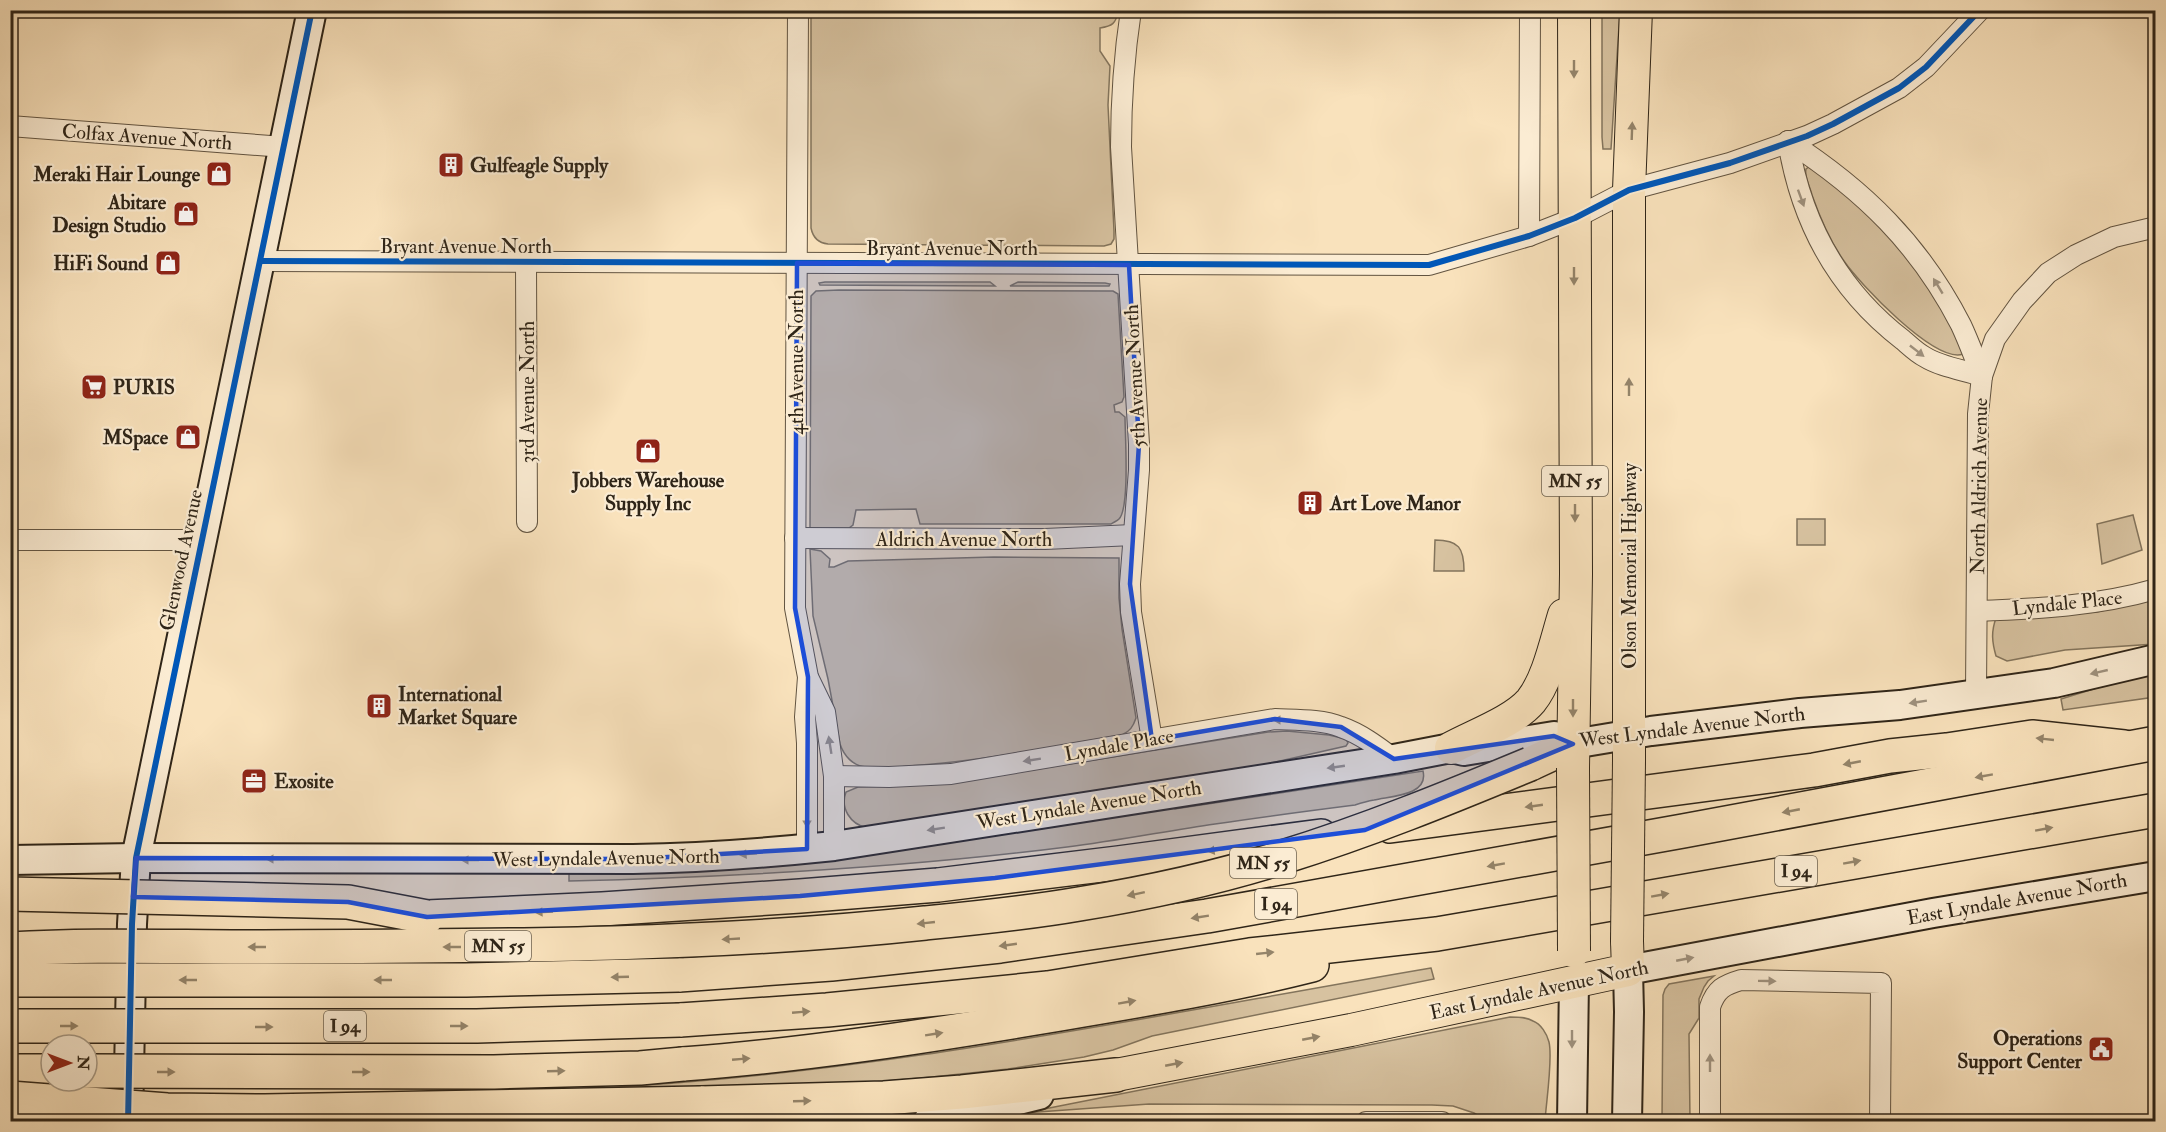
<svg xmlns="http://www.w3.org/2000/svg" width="2166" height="1132" viewBox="0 0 2166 1132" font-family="'IM FELL Double Pica',serif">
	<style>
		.green { fill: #d7c2a0; stroke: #83745c; stroke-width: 1.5 }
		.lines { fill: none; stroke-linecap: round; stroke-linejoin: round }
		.street-casing { stroke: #625441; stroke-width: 22 }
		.secondary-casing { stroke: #2f2518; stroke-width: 32 }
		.primary-casing { stroke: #2f2518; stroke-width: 34 }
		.highway-casing { stroke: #2f2518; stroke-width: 36 }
		.street { stroke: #fbecd3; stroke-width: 20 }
		.secondary { stroke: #fbecd3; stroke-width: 28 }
		.primary { stroke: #f9e2bc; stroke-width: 32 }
		.highway { stroke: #f9e2bc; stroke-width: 33 }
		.primary-bridge-casing { stroke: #2f2518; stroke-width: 34; stroke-linecap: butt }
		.highway-bridge-casing { stroke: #2f2518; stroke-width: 36; stroke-linecap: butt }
		.primary-bridge { stroke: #f9e2bc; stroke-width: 32 }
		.highway-bridge { stroke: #f9e2bc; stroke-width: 33 }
		.cycleway-casing { stroke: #fbecd3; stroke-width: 10 }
		.cycleway { stroke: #0057b8; stroke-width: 6 }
		.oneway { fill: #94846a }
		.oneway2 { fill: #9f927f }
		.marked { fill: #1d4ed8; fill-opacity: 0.2; stroke: #1d4ed8; stroke-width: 4.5; stroke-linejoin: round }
		.labels { text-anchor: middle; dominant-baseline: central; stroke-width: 4.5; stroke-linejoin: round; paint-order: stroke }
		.shield { fill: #fbecd3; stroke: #6c6150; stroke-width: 1.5 }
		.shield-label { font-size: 18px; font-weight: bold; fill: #2f2518 }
		.street-label { font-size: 20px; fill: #2f2518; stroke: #fbecd3 }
		.poi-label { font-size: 20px; font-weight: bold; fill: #2f2518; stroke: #fbecd3; text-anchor: start }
	</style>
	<rect width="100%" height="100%" fill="#f9e2bc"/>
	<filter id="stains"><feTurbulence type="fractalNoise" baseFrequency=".00333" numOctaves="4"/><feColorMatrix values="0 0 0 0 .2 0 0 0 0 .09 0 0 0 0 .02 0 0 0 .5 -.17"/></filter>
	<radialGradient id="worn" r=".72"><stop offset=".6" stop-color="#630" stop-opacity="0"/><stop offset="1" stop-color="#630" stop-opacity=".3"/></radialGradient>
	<g class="green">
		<path d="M811,11H1118C1116,24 1112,26 1100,28V51L1110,66L1108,105L1114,231V239L1111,244L1104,246L828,244C818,243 813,238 811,228Z"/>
		<path d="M1602,11H1620L1611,149H1603L1602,137Z"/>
		<path d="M1809,167L1847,192L1912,258L1952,325L1963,354C1935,364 1859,283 1844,261C1830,241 1820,218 1812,195C1810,186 1804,177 1806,169Z"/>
		<path d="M825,282H990L995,286L820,285L819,283Z"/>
		<path d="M1018,282L1105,283L1110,284L1109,286H1010Z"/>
		<path d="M839,290L1113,291L1118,294L1124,397L1122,402L1114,405L1115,412H1119L1125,417C1125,434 1130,508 1119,519C1117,521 1114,522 1111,524H920L916,509L856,510L853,525L849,528H810L811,296L816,291Z"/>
		<path d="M2133,515L2142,550L2102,564L2097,524Z"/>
		<rect x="1797" y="519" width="28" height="26"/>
		<path d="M1435,540C1459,540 1464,548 1464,571H1434Z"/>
		<path d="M810,549L821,551L830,559L829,567H834L848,561L994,557L1119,558V598L1122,629L1136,718C1133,727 1130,731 1122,735C1055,746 989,760 921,765C903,766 884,770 866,767C853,766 844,756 840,744L828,679L813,616Z"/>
		<path d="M2155,598V644L2065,650L2007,661L1996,656C1992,642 1991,632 1996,618L2097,612Z"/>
		<path d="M2155,670V697L2063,710L2061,699Z"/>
		<path d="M1287,731L1329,735L1346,739L1348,743L1346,746L1258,766L867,828C850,824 840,808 846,792L858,787L923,785L969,780L1268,732Z"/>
		<path d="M1423,771C1429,796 1390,796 1374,800C1368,801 1361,803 1355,805C1308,811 1262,817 1215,824C1166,831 1117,841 1067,847C902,868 735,877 569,881V873L1173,804L1175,809Z"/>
		<path d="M1431,968L1434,979L1152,1036L1113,1050L1084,1057L1008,1069L932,1077L850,1084L582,1089C869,1076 1149,1016 1431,968Z"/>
		<path d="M1714,976L1708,981L1704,987L1699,999V1018L1689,1034L1690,1121H1662L1663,995L1665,989L1669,984Z"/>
		<path d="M1510,1017C1518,1017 1526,1017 1533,1021C1541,1024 1547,1034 1549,1042C1553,1059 1546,1103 1545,1121H1487L1474,1113L1453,1106L1432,1105L1149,1104L1024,1113Z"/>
	</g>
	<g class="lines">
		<g class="street-casing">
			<g id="street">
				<path d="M798,10L795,608L808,677L805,717L807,743V849"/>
				<path d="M1131,10C1124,56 1121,101 1121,147L1139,444V470L1130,584L1131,612L1152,740"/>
				<path d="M10,126L284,147"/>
				<path d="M1788,141C1801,222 1838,290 1903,340C1910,346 1917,353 1925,357C1941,367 1964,370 1982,376"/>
				<path d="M1788,141C1864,190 1920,245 1961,325C1969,342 1975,359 1982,376"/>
				<path d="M1529,236L1530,10"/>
				<path d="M261,261L1429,265L1529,236L1575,218L1629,190L1730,163L1807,136L1833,124L1899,88L1926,67L1980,10"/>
				<path d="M526,263L527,522"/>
				<path d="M795,538L1045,539L1133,535"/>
				<path d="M10,540H202"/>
				<path d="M1977,611C2037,609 2097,606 2156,589"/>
				<path d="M809,679L825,712L834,776V846"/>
				<path d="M1976,693L1978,414L1982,376L1995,339L2022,301L2048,273L2076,255L2114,237L2156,227"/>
				<path d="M834,776L889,777L951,774L1275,719C1297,720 1321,719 1341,727C1361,734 1378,747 1394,759"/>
				<path d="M1366,1122H1442"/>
				<path d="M1710,1122V1007C1716,989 1724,985 1741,980L1881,983L1880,1122"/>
			</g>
		</g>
		<g class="secondary-casing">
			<g id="secondary">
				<path d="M10,860L136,858L633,859C701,858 767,853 834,846L1394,759L1451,748L1464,751L1554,736L1573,744L1651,731L1800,713L1900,705L2054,683L2156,659"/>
				<path d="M128,1122L132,924L136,858L312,10"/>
				<path d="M927,1122L1039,1095"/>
				<path d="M1572,1122L1574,981"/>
				<path d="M1627,1122L1629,1012L1628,970L1933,913L2156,876"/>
			</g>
		</g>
		<g class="primary-casing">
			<g id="primary">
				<path d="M1451,748C1475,735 1514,721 1531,701C1548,680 1556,641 1564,615"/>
				<path d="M1629,761V190L1636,10"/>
				<path d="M1573,768L1576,574L1574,10"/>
				<path d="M1116,1075L1351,1030L1628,970L1627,941"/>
			</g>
		</g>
		<g class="highway-casing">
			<g id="highway">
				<path d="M1530,764L1573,744"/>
				<path d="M1390,826L1814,770L1890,756L1947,750L2032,737L2124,747"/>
				<path d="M427,917L602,909L800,896L938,885L1118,863L1321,836"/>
				<path d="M679,975L831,964L1000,946L1207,916L1683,831L2156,743"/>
				<path d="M680,1020L827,1010L1048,988L1250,955L1437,934L2156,810"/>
				<path d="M683,1064C806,1055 927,1036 1048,1016C1136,1001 1225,987 1312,965"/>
				<path d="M10,1071H51"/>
				<path d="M701,1103L884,1098L962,1092L1116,1075"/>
			</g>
		</g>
		<use href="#street" class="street"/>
		<use href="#secondary" class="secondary"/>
		<use href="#primary" class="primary"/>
		<use href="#highway" class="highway"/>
		<g class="primary-bridge-casing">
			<g id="primary-bridge">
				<path d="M1573,768L1574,951"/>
				<path d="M1627,941L1629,761"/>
			</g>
		</g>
		<g class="highway-bridge-casing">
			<g id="highway-bridge">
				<path d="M10,894L348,902L427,917"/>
				<path d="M10,949C91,944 171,947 251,947C476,946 701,947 925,923C976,918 1028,913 1079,904C1147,893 1217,878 1283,857C1367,831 1448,798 1530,764"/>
				<path d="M10,980H466L679,975"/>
				<path d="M10,1026H477L680,1020"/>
				<path d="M87,1071L494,1072L640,1068L683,1064"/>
				<path d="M10,1098L167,1110L265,1111L701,1103"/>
			</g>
		</g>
		<use href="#primary-bridge" class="primary-bridge"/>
		<use href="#highway-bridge" class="highway-bridge"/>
		<g class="cycleway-casing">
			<g id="cycleway">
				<path d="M261,261L1429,265L1529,236L1575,218L1629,190L1730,163L1807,136L1833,124L1899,88L1926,67L1980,10"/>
				<path d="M128,1122L132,924L136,858L312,10"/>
			</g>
		</g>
		<use href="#cycleway" class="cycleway"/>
	</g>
	<defs><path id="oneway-solid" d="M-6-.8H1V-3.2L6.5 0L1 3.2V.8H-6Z" transform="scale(1.5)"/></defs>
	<g class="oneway">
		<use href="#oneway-solid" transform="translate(1574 69) rotate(90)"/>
		<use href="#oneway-solid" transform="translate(1632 131) rotate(-88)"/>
		<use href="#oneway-solid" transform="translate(1574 276) rotate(90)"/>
		<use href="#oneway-solid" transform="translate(1629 387) rotate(-90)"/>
		<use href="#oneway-solid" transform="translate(1575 513) rotate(90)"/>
		<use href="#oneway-solid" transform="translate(1573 708) rotate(90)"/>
		<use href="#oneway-solid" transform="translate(2045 739) rotate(-174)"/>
		<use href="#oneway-solid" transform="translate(1852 763) rotate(169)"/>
		<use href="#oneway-solid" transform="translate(1984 776) rotate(170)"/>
		<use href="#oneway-solid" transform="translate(1534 806) rotate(172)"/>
		<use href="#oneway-solid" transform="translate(1791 811) rotate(169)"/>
		<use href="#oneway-solid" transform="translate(2044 829) rotate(-10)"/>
		<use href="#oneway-solid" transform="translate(1216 850) rotate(172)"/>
		<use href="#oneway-solid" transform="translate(1852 862) rotate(-10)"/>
		<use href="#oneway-solid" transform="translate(1496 865) rotate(170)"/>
		<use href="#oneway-solid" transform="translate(1136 894) rotate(168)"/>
		<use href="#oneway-solid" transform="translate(1660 895) rotate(-10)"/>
		<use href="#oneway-solid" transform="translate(544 912) rotate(177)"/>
		<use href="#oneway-solid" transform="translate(1200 917) rotate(171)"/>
		<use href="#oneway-solid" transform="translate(926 923) rotate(174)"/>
		<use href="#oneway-solid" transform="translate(731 939) rotate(177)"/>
		<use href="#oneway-solid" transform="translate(1008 945) rotate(172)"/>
		<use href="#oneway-solid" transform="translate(257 947) rotate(180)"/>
		<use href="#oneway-solid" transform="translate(452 947) rotate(180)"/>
		<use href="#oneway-solid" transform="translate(1265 953) rotate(-6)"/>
		<use href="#oneway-solid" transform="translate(620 977) rotate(178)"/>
		<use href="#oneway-solid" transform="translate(188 980) rotate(180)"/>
		<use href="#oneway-solid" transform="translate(383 980) rotate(180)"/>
		<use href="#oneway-solid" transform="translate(1127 1002) rotate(-10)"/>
		<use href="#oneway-solid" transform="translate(801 1012) rotate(-5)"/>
		<use href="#oneway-solid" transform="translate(69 1026)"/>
		<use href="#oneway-solid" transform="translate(459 1026)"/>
		<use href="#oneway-solid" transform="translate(264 1027)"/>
		<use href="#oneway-solid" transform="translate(934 1034) rotate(-9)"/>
		<use href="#oneway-solid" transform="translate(1311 1038) rotate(-11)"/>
		<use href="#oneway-solid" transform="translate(741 1059) rotate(-5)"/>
		<use href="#oneway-solid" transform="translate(1174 1064) rotate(-11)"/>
		<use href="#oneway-solid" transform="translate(556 1071) rotate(-2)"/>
		<use href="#oneway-solid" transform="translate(166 1072)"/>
		<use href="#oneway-solid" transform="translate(361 1072)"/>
		<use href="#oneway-solid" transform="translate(802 1101) rotate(-2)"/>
	</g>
	<g class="oneway2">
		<use href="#oneway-solid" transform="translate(1801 198) rotate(70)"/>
		<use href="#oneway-solid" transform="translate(1938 286) rotate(-121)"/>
		<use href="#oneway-solid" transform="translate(1917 351) rotate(38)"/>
		<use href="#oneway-solid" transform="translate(2099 672) rotate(167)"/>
		<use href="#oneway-solid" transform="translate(1918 702) rotate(171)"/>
		<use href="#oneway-solid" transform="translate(1282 720) rotate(-180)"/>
		<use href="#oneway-solid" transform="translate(830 745) rotate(-99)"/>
		<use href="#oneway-solid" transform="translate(1032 760) rotate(171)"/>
		<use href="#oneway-solid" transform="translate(1336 767) rotate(172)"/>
		<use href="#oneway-solid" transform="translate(807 819) rotate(90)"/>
		<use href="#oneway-solid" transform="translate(936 829) rotate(171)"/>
		<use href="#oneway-solid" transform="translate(748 854) rotate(175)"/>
		<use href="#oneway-solid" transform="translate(275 859) rotate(-180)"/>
		<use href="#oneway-solid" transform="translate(470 860) rotate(-180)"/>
		<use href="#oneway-solid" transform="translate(1685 959) rotate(-11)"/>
		<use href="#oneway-solid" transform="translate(1767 981) rotate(1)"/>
		<use href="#oneway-solid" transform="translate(1572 1039) rotate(90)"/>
		<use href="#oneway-solid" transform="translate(1710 1063) rotate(-90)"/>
	</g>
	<path class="marked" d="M797,263L1129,265L1139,444L1130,584L1152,740L1275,719L1341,727L1394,759L1554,736L1573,744L1365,830L995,878L800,896L427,917L348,902L133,897L136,858L633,859L807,849L808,677L795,608Z"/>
	<defs>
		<g id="building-square" transform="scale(1.35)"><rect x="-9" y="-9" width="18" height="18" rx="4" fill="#8f2418" stroke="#fbecd3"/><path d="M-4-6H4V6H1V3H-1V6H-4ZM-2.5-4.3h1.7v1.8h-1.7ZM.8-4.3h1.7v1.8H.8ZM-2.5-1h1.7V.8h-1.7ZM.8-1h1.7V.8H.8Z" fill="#fff"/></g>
		<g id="shop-square" transform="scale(1.35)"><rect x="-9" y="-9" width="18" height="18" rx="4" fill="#8f2418" stroke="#fbecd3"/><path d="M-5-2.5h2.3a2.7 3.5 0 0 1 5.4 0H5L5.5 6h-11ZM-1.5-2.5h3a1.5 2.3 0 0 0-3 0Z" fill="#fff"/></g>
		<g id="supermarket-square" transform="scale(1.35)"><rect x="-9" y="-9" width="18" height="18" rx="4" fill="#8f2418" stroke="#fbecd3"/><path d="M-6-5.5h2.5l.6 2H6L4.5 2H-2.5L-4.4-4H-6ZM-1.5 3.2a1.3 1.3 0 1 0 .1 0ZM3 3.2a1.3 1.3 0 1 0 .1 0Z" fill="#fff"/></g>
		<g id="office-square" transform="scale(1.35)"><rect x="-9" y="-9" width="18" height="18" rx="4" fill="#8f2418" stroke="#fbecd3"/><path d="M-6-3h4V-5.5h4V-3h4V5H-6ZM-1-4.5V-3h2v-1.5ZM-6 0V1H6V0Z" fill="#fff"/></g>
		<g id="civic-square" transform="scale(1.35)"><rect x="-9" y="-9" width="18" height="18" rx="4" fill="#8f2418" stroke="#fbecd3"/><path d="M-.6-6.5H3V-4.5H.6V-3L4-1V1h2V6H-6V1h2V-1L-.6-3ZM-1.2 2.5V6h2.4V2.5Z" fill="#fff"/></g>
	</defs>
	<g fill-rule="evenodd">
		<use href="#building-square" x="451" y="165"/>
		<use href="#shop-square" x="219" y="174"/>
		<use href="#shop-square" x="186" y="214"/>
		<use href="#shop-square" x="168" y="263"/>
		<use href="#supermarket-square" x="94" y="387"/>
		<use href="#shop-square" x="188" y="437"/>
		<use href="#shop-square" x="648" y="451"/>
		<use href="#building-square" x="1310" y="503"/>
		<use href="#building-square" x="379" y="706"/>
		<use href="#office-square" x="254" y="781"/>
		<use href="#civic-square" x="2101" y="1049"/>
	</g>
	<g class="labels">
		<g class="shield">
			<rect x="1542" y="466" width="66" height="30" rx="4.5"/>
			<rect x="1230" y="848" width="66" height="30" rx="4.5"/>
			<rect x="1775" y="856" width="42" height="30" rx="4.5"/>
			<rect x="1255" y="889" width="42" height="30" rx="4.5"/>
			<rect x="465" y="931" width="66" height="30" rx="4.5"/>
			<rect x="324" y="1011" width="42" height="30" rx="4.5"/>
		</g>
		<g class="shield-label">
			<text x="1575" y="481">MN 55</text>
			<text x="1263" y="863">MN 55</text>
			<text x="1796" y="871">I 94</text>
			<text x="1276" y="904">I 94</text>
			<text x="498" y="946">MN 55</text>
			<text x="345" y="1026">I 94</text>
		</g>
		<g class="street-label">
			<text transform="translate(147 137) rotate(4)">Colfax Avenue North</text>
			<text x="466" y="246">Bryant Avenue North</text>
			<text x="952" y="248">Bryant Avenue North</text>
			<text transform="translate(796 362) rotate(-90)">4th Avenue North</text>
			<text transform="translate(1135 376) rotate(-93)">5th Avenue North</text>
			<text transform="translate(527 392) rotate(-90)">3rd Avenue North</text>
			<text transform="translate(1979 486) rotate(-89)">North Aldrich Avenue</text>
			<text x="964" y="539">Aldrich Avenue North</text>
			<text transform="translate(181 560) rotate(-78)">Glenwood Avenue</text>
			<text transform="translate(1629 566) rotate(-90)">Olson Memorial Highway</text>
			<text transform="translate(2067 603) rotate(-6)">Lyndale Place</text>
			<text transform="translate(1692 727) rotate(-7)">West Lyndale Avenue North</text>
			<text transform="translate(1119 745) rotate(-10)">Lyndale Place</text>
			<text transform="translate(1089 805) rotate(-9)">West Lyndale Avenue North</text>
			<text transform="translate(606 858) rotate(-1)">West Lyndale Avenue North</text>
			<text transform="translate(2017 899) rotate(-10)">East Lyndale Avenue North</text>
			<text transform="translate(1539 990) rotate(-12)">East Lyndale Avenue North</text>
		</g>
		<g class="poi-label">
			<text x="470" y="165">Gulfeagle Supply</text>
			<text x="200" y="174" text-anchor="end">Meraki Hair Lounge</text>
			<text x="166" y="202" text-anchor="end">Abitare<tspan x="166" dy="23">Design Studio</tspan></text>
			<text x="148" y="263" text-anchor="end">HiFi Sound</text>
			<text x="113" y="387">PURIS</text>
			<text x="168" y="437" text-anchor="end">MSpace</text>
			<text x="648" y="480" text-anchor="middle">Jobbers Warehouse<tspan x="648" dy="23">Supply Inc</tspan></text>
			<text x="1330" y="503">Art Love Manor</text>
			<text x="398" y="694">International<tspan x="398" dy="23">Market Square</tspan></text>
			<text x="274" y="781">Exosite</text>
			<text x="2082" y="1038" text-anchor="end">Operations<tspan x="2082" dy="23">Support Center</tspan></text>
		</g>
	</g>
	<rect width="2166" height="1132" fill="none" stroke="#f9e2bc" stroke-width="36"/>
	<rect x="12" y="12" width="2142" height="1108" fill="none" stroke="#2f2518" stroke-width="3"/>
	<rect x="18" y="18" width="2130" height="1096" fill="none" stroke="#2f2518" stroke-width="1.5"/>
	<g transform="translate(69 1063) rotate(90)"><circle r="28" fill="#fbecd3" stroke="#a99c88" stroke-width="1.5"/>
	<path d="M0-4.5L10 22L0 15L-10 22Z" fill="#8f2418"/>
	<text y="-9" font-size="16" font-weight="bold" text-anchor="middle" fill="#2f2518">N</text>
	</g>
	<rect width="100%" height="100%" filter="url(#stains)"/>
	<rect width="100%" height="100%" fill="url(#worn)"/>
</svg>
